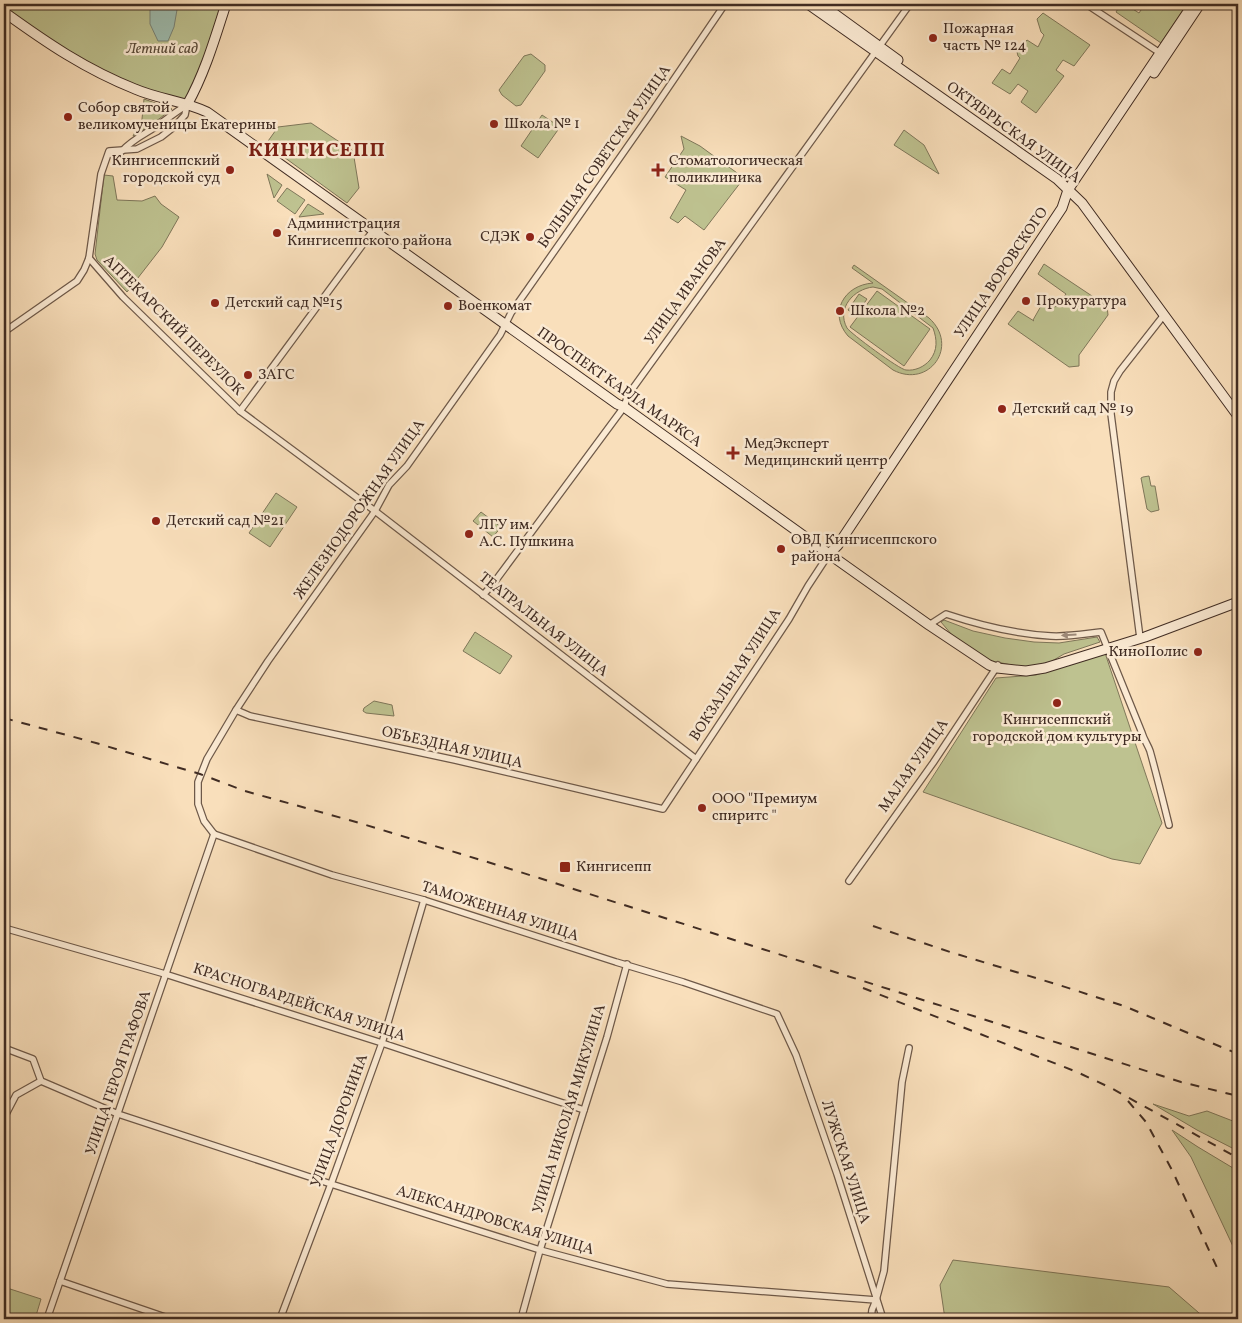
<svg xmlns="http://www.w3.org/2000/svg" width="1242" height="1323" viewBox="0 0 1242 1323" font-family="Vollkorn,serif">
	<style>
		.green { fill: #bec290; stroke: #7f775a; fill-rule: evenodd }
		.water { fill: #9ebdb0; stroke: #788378 }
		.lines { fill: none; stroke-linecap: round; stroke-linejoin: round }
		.street-casing { stroke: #6e5949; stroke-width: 8 }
		.secondary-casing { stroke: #402c23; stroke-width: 11 }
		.street { stroke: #fbead3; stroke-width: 5.5 }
		.secondary { stroke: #fbead3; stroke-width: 9 }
		.rail { stroke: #402c23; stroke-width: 2; stroke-dasharray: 9 9; stroke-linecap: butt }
		.oneway { fill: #9e8b7b }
		.poi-dot { fill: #8f2418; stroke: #fbead3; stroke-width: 2 }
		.labels { text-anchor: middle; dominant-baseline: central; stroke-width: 5; stroke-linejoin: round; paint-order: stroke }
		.poi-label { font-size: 15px; fill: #402c23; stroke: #fbead3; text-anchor: start }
		.park-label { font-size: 15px; font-style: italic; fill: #594a39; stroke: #fbead3 }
		.street-label { font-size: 15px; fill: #402c23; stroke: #fbead3 }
		.district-label { font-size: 20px; font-weight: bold; letter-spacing: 1px; fill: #7a1f14; stroke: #fbead3 }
	</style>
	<rect width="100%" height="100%" fill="#f9dfbb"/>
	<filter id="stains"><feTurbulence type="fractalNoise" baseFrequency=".004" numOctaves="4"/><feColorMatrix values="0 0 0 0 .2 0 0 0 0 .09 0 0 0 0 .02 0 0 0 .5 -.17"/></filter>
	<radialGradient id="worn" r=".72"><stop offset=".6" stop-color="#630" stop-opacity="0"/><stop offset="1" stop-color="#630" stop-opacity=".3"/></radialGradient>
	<g class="green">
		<path d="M4,4H226L187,105L133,89L4,12Z"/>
		<path d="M1121,4H1125L1139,13L1145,4H1187L1161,43L1116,12Z"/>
		<path d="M1043,13L1090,45L1074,66L1063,60L1056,70L1064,76L1036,113L1021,102L1028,91L1018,84L1010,94L992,83L1002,69L1010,74L1020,58L1018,56L1017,52L1027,40L1038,47L1044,35L1041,32L1037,19Z"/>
		<path d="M531,54L545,65V71L521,105L516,106L502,95L499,90L524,56Z"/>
		<path d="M144,99L172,109L151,125L133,136L142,119Z"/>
		<path d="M542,115L560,127L538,158L521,146Z"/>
		<path d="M311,123L353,151L359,188L347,203L266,144L278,127Z"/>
		<path d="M904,130L924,145L939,174L894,145Z"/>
		<path d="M681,136L700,146L744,178L704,230L685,216L678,223L670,218L686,190L665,177L684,149Z"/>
		<path d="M267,174L282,185L274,198Z"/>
		<path d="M104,175L113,176L117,200L142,201L155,196L161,204L179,217L162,247L127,292L97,260L95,254Z"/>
		<path d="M287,188L305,200L295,214L277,201Z"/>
		<path d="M308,204L324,214L299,217Z"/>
		<path d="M1044,264L1107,306L1108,315L1079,355V366L1069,367L1008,324L1018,311L1034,321L1033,320L1045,299L1056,307L1066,294L1038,274Z"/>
		<path d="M854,265L929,318C960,346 929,389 893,370L848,336C828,313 844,285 873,283L852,268ZM873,287L882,289L933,328C937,339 938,350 930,360C924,367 915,371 906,370C900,370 850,333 847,328C836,308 854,289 873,287Z"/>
		<path d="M877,291L930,329L904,366L850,327Z"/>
		<path d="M859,294L867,299L856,315L848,310Z"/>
		<path d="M1149,476L1151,486H1155L1159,510L1151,512L1147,509L1141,478L1143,477Z"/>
		<path d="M276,493L297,507L270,547L249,533Z"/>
		<path d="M481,512L501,527L493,537L473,521Z"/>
		<path d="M944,620L973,631L1005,638L1034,642L1059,643L1097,637L1100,642L1064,654L1047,664L1025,668L1002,663L991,662L957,641L941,622Z"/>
		<path d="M475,632L512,656L500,674L463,651Z"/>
		<path d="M1105,653L1162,823L1140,864L1112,859L923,792L996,678L1036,675Z"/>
		<path d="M374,701L392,705L394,716L366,713L363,711L364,708Z"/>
		<path d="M1153,1104L1189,1116L1207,1111L1238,1123V1151L1197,1130Z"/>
		<path d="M1172,1130L1198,1147L1238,1171V1257L1191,1157Z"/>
		<path d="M953,1260L1169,1287L1206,1319H945L940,1285Z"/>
		<path d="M4,1287L41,1299L35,1319H4Z"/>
	</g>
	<path class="water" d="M150,4H178L174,27L168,41H158L150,24Z"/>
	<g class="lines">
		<g class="street-casing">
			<g id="street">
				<path d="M1086,4L1160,53"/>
				<path d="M122,151C132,140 143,135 154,128C166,120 175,112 187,105"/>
				<path d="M89,258L123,297L240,411L375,511L696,759"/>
				<path d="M4,332L77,281L84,270L89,258L101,174L109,151L137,149L161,137L175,126L185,115L187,105"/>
				<path d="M240,411L375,228"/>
				<path d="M483,595L493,584L624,407L628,395L910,4"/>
				<path d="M929,625L946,614C979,625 1015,634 1051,636C1067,637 1084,634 1101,632L1142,733C1144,740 1148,745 1150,751C1157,776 1163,801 1169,825"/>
				<path d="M1140,638L1111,414V392L1114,381L1120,371L1164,315"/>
				<path d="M236,710L250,716L455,760L663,809L789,619L808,586L829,554"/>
				<path d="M214,834L204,821L198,804V782L207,759L236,710L268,661L375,511L389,485L407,466L500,335L511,313L649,116L725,4"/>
				<path d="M214,834L332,875L424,900L616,962L683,982L777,1014L796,1055L837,1174L883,1319"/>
				<path d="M849,881L933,763L998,665"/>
				<path d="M4,928L165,974L382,1043L584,1110"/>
				<path d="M4,1048L33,1059L41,1081L118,1114L331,1184L540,1250L667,1284L876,1300"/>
				<path d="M4,1118L16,1095L41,1081"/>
				<path d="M60,1281L171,1319"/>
				<path d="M47,1319L214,834"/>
				<path d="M280,1319L331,1184L382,1043L424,900"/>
				<path d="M521,1319L540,1250L607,1037L627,964"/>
				<path d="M871,1319L872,1310L876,1300L884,1271L902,1082L909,1048"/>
			</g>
		</g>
		<g class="secondary-casing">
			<g id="secondary">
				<path d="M808,4L1057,179L1082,203L1238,416"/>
				<path d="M821,4L898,60"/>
				<path d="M4,12C47,43 85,69 135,89C158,99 184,101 207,112L617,404L624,407L822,549L929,625L989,665L997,668L1026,671L1045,668L1145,637L1238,602"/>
				<path d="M1154,73L1200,4"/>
				<path d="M187,105C205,73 215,38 226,4"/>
				<path d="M829,554L838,545L1062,208L1068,190L1193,4"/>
			</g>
		</g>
		<use href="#street" class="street"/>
		<use href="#secondary" class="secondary"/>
		<g class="rail">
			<path d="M4,718L96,743L200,774L245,791L356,822L517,871L1181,1082L1238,1096"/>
			<path d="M873,926L950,952L1059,985L1124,1006L1238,1054"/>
			<path d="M863,988L1077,1072L1111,1088L1238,1158"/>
			<path d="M1128,1101L1146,1122L1172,1170L1219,1272"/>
		</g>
	</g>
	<defs><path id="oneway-solid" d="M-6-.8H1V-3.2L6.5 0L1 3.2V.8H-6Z" transform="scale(1.25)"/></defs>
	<use class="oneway" href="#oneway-solid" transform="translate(1069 635) rotate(176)"/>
	<g class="poi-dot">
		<circle cx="933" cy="38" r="5"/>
		<circle cx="68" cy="117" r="5"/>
		<circle cx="494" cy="124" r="5"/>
		<circle cx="230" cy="170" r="5"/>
		<path d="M655.5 162.5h5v5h5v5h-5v5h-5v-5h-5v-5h5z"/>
		<circle cx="277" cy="233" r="5"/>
		<circle cx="530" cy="237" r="5"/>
		<circle cx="1026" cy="301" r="5"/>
		<circle cx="215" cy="303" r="5"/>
		<circle cx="448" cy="306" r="5"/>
		<circle cx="840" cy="311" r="5"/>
		<circle cx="248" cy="375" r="5"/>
		<circle cx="1002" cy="409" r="5"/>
		<path d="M730.5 445.5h5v5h5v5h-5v5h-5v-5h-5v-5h5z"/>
		<circle cx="156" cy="521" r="5"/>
		<circle cx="469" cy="534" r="5"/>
		<circle cx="781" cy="549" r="5"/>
		<circle cx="1198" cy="652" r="5"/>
		<circle cx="1057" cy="703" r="5"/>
		<circle cx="702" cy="808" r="5"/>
		<rect x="559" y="861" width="12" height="12" rx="2.5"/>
	</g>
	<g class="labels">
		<g class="poi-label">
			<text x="943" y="29">Пожарная<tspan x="943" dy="17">часть № 124</tspan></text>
			<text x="78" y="108">Собор святой<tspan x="78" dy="17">великомученицы Екатерины</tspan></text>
			<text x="504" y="124">Школа № 1</text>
			<text x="220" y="161" text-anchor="end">Кингисеппский<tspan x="220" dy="17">городской суд</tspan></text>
			<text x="669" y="161">Стоматологическая<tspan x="669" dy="17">поликлиника</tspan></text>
			<text x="287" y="224">Администрация<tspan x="287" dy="17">Кингисеппского района</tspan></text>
			<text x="520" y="237" text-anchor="end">СДЭК</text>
			<text x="1036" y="301">Прокуратура</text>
			<text x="225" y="303">Детский сад №15</text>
			<text x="458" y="306">Военкомат</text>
			<text x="850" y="311">Школа №2</text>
			<text x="258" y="375">ЗАГС</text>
			<text x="1012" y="409">Детский сад № 19</text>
			<text x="744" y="444">МедЭксперт<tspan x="744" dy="17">Медицинский центр</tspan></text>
			<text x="166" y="521">Детский сад №21</text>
			<text x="479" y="525">ЛГУ им.<tspan x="479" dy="17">А.С. Пушкина</tspan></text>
			<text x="791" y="540">ОВД Кингисеппского<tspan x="791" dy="17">района</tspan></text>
			<text x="1188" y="652" text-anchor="end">КиноПолис</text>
			<text x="1057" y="720" text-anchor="middle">Кингисеппский<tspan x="1057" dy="17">городской дом культуры</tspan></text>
			<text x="712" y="799">ООО "Премиум<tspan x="712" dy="17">спиритс "</tspan></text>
			<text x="576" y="867">Кингисепп</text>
		</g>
		<g class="park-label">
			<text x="162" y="49">Летний сад</text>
		</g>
		<g class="street-label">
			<text transform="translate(1013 133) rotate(36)">ОКТЯБРЬСКАЯ УЛИЦА</text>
			<text transform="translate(605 157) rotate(-55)">БОЛЬШАЯ СОВЕТСКАЯ УЛИЦА</text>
			<text transform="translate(1002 273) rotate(-56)">УЛИЦА ВОРОВСКОГО</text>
			<text transform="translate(686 292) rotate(-54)">УЛИЦА ИВАНОВА</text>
			<text transform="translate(173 326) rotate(45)">АПТЕКАРСКИЙ ПЕРЕУЛОК</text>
			<text transform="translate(619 388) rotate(35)">ПРОСПЕКТ КАРЛА МАРКСА</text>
			<text transform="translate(360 510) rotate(-55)">ЖЕЛЕЗНОДОРОЖНАЯ УЛИЦА</text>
			<text transform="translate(543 625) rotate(38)">ТЕАТРАЛЬНАЯ УЛИЦА</text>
			<text transform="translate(736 675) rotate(-57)">ВОКЗАЛЬНАЯ УЛИЦА</text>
			<text transform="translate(452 748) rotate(13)">ОБЪЕЗДНАЯ УЛИЦА</text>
			<text transform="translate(914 766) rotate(-55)">МАЛАЯ УЛИЦА</text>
			<text transform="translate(500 912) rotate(18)">ТАМОЖЕННАЯ УЛИЦА</text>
			<text transform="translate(299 1003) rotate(18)">КРАСНОГВАРДЕЙСКАЯ УЛИЦА</text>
			<text transform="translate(119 1073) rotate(-71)">УЛИЦА ГЕРОЯ ГРАФОВА</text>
			<text transform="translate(570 1109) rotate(-73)">УЛИЦА НИКОЛАЯ МИКУЛИНА</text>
			<text transform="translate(340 1121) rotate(-70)">УЛИЦА ДОРОНИНА</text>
			<text transform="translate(845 1162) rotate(72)">ЛУЖСКАЯ УЛИЦА</text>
			<text transform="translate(495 1221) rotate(17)">АЛЕКСАНДРОВСКАЯ УЛИЦА</text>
		</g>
		<g class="district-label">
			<text x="317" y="151">КИНГИСЕПП</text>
		</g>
	</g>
	<rect width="1242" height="1323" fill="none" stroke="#f9dfbb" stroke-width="20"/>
	<rect x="5" y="5" width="1232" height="1313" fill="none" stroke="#402c23" stroke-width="2.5"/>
	<rect x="10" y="10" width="1222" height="1303" fill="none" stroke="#402c23"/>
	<rect width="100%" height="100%" filter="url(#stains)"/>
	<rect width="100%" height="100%" fill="url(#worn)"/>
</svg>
